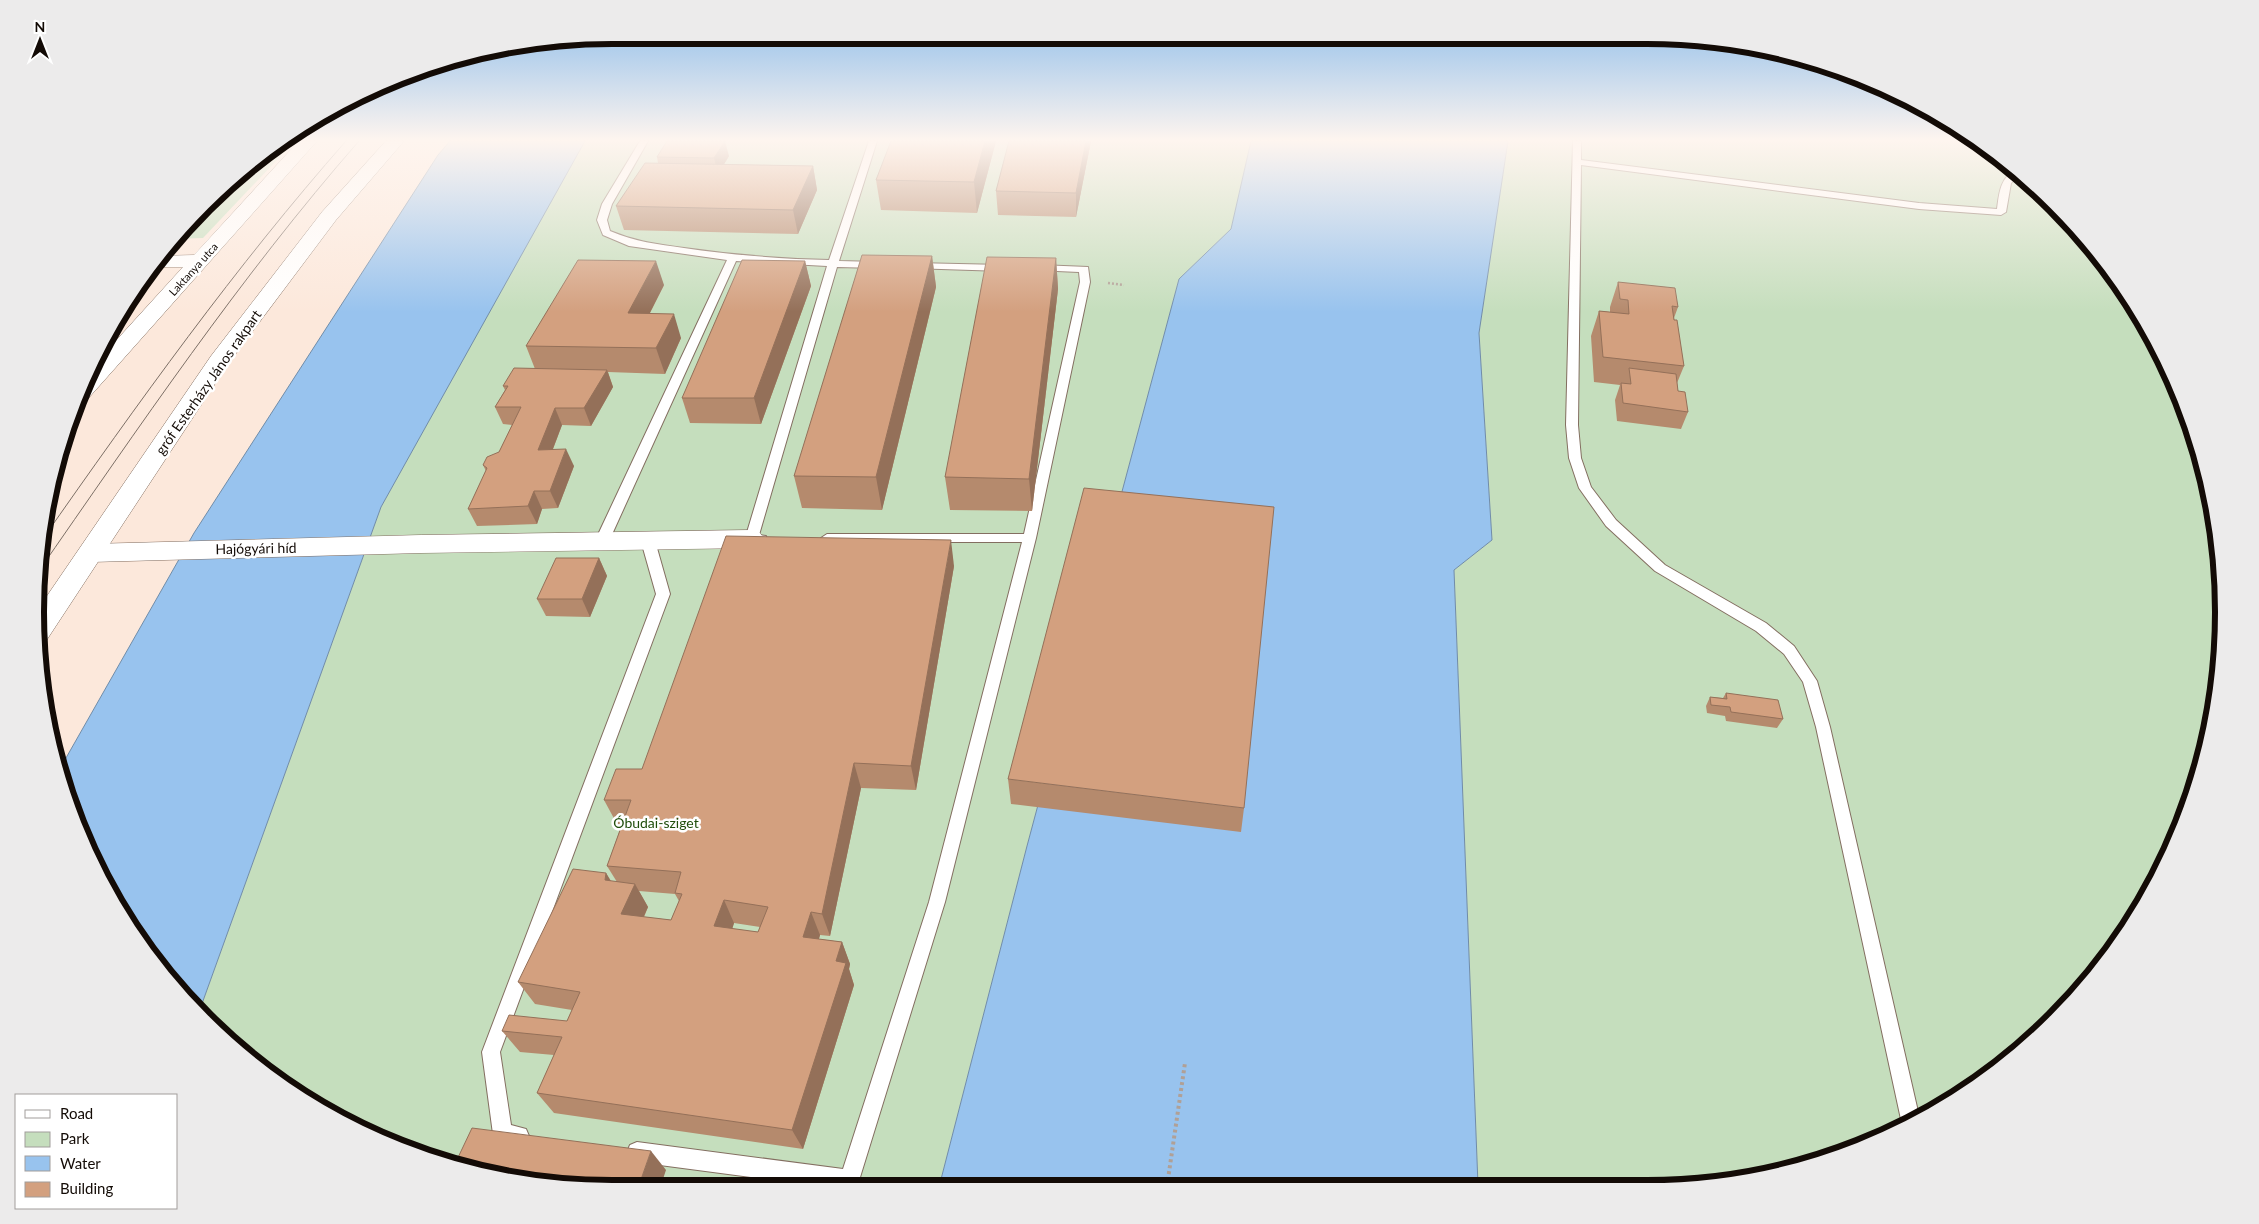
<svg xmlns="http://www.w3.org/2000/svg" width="2259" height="1224" viewBox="0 0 2259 1224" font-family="Lato,sans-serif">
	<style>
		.green { fill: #c5debd }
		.water { fill: #98c3ee; stroke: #708ca8 }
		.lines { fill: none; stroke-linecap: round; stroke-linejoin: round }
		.lane-casing { stroke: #836e60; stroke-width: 2 }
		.street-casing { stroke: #836e60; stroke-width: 1 }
		.secondary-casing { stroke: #836e60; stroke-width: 1 }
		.path-far1 { stroke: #b0a096; stroke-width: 2.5; stroke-dasharray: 2 2; stroke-linecap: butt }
		.path { stroke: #b0a096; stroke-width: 4; stroke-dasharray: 3 3; stroke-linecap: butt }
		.lane { fill: #fff; fill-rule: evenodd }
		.street { fill: #fff; fill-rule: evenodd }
		.secondary { fill: #fff; fill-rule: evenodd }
		.tram { stroke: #7c6f66; stroke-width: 1 }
		.wall { fill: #b58a6d; fill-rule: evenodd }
		.shaded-wall { fill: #947059 }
		.building { fill: #d3a07f; stroke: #947059; fill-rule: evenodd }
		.labels { text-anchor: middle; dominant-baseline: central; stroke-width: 5; stroke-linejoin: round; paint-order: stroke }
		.far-street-label { font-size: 11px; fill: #130b06; stroke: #fff }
		.street-label { font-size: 14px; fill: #130b06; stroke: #fff }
		.park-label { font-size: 14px; fill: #1f4d0b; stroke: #fff }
		.rim { fill: none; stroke: #130b06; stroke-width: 6 }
	</style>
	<rect width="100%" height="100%" fill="#fce8db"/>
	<g class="green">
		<path d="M281,141H295L203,238L172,239L261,154Z"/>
		<path d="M581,141H1251L1231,229L1179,279L1027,846L939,1187L575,1188L462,1169L324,1112L261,1070L199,1012L381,507Z"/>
		<path d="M1508,141H1975L2027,178L2105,261L2164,357L2204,462L2223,574L2219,687L2193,797L2147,900L2081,993L1967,1092L1833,1158L1722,1184L1478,1185L1454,570L1492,540L1479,333Z"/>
	</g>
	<g class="water">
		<path d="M450,141H585L381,507L199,1012C147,963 110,899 80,834C71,815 65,793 58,772L194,533L438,155Z"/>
		<path d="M1251,141H1508L1479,333L1492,540L1454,570L1478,1185L939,1187L1027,846L1179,279L1231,229Z"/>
	</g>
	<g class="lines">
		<g class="lane-casing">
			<g id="lane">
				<path d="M640,141H648L612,204L607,220L610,231C636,242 657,244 684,248C732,255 781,259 829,260L869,141H877L839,261L878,262L883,265L878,268L837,267L759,535L766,536L767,539L766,542L751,543L745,539L827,266L736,261L609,541L602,546L595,541L727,260L629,246L603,235L597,220L602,204Z"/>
				<path d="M1573,141H1581V160L1919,203L1997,209C1999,194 2000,177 2016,170L2022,174L2011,183L2006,212L2001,215L1919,209L1581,165L1578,425L1581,458L1591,487L1616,520L1665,565L1766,623L1794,646L1817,681L1830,727L1919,1116L1902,1124L1816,727L1803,682L1784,654L1756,631L1655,571L1606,526L1579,488L1569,458L1566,425Z"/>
				<path d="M914,263L1003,265L1008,268L1003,271L910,268V264Z"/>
				<path d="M1039,265L1088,267L1090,282L1036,538L945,902L857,1187H827L637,1162L630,1159L627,1152L630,1145L637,1142L843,1169L929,902L1022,542H827L821,538L827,534H1024L1080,282L1079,272L1035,270V266Z"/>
				<path d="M648,536L655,541L670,594L500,1052L511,1125L526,1129L529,1136L526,1143C516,1147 506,1145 496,1141L493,1134L482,1052L656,594L641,541Z"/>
			</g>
		</g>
		<g class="street-casing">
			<g id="street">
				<path d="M299,141H317L85,402L75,403L92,367L183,267H151L160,256L194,255Z"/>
				<path d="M751,530L760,533L764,539L760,545L751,548L421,553L91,562L82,559L78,553L82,547L91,544L421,535Z"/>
			</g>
		</g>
		<g class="secondary-casing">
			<path id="secondary" d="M386,141H404L336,220L228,364L46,641L36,644V612L211,356L322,212Z"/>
		</g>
		<path class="path-far1" d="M1108,283L1124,285"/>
		<g class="path">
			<path d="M876,1185L888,1187"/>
			<path d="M1167,1186L1185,1063"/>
		</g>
		<use href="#lane" class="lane"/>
		<use href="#street" class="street"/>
		<use href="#secondary" class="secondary"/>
		<g class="tram">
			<path d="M42,540C138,403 235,267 346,141"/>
			<path d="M36,575C139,427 240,277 359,141"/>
		</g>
	</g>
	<g class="wall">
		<path d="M996,141L977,213L881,210L876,180Z"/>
		<path d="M1091,141L1076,217L998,215L996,191Z"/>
		<path d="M729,156L724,164L813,166L817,190L798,234L624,230L616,206L658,163L657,157Z"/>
		<path d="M932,256L936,287L882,510L802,508L794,476Z"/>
		<path d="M1056,258L1058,289L1032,511L950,510L945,477Z"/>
		<path d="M805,261L811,286L761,424L690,423L682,398Z"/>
		<path d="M1618,282L1678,307L1674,318L1684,366L1677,383L1678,391L1688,412L1681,429L1617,421L1615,400L1620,385L1594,382L1591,336L1599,311L1610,312V307Z"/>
		<path d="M664,285L650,313L681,338L665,374L608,372L613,387L591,426L562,425L553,449L574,466L558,508L542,509L537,524L477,526L468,509L486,471L483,465L499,452L512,425L503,424L495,407L505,390L503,386L535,369L526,346Z"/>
		<path d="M599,558L607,576L590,617L546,616L537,599Z"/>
		<path d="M954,566L916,790L861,788L830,936L820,935L819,939L842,942L850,964L849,969L854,985L803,1149L554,1113L537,1093L554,1055L520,1052L502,1031L567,1021L572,1010L535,1004L518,982L606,873L611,881L617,882L607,866L622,824H617L604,800L642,769ZM639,891L675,894L679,901L671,920L644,917L648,907ZM734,923L760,927L758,932L732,929Z"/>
		<path d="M1726,693L1783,719L1777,728L1726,721L1725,716L1707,713L1706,706L1710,697L1723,698Z"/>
		<path d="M1008,779L1244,808L1241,832L1011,804Z"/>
	</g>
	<g class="shaded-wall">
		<path d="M725,141L729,156L718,174L714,158Z"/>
		<path d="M985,141H996L977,213L974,182Z"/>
		<path d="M1086,141H1091L1076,217V193Z"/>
		<path d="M813,166L817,190L798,234L793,210Z"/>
		<path d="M932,256L936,287L882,510L876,477Z"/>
		<path d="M1056,258L1058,289L1032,511L1029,479Z"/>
		<path d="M656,261L664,285L637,338L628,313Z"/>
		<path d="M805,261L811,286L761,424L754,398Z"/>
		<path d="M674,314L681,338L665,374L656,348Z"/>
		<path d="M607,370L613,387L591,426L584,408Z"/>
		<path d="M555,408L562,425L546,467L538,450Z"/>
		<path d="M566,449L574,466L558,508L550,491Z"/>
		<path d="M534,491L542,509L537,524L528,506Z"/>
		<path d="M951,540L954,566L916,790L911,766Z"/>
		<path d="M599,558L607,576L590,617L582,599Z"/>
		<path d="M854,763L861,788L830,936L822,914Z"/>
		<path d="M606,873L620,897L605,880Z"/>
		<path d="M635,884L648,907L635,936L621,914Z"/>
		<path d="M724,900L734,923L726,949L714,926Z"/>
		<path d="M811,912L820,935L812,960L803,937Z"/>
		<path d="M842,942L850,964L849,969L854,985L803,1149L792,1130L836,961Z"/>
		<path d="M651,1151L666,1170L660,1188H638Z"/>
	</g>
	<g class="building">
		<path d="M667,141H725L714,158L657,157Z"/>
		<path d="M891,141H985L974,182L876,180Z"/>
		<path d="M1009,141H1086L1076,193L996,191Z"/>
		<path d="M645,163L813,166L793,210L616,206Z"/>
		<path d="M862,255L932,256L876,477L794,476Z"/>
		<path d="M987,257L1056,258L1029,479L945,477Z"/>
		<path d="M578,260L656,261L628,313L674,314L656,348L526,346Z"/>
		<path d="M742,260L805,261L754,398H682Z"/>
		<path d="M1618,282L1675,288L1678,307L1672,306L1674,320H1677L1684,366L1603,357L1599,311L1629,314L1628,300L1620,299Z"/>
		<path d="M514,368L607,370L584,408H555L538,450L566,449L550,491H534L528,506L468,509L487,468L483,465L487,457L499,452L521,407H495L508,386H503Z"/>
		<path d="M1629,368L1676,374L1678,391L1685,392L1688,412L1623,403L1621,383L1631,384Z"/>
		<path d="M1084,488L1274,507L1244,808L1008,779Z"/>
		<path d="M726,536L951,540L911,766L854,763L822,914L811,912L803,937L842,942L836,961L846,963L792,1130L537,1093L562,1037L502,1031L509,1015L567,1021L580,992L518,982L573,869L606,873L605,880L635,884L621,914L671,920L682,894L675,893L681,872L607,866L631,800H604L616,769H642ZM724,900L768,907L758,932L714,926Z"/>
		<path d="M556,558H599L582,599H537Z"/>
		<path d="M1726,693L1778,700L1783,719L1731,712L1730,707L1711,705L1710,697L1727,699Z"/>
		<path d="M472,1128L651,1151L638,1188H575L462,1169L454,1166Z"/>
	</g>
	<linearGradient id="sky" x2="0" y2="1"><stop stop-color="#88baea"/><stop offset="0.45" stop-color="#fef5ef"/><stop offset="1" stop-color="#fef5ef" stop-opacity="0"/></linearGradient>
	<rect width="2259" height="312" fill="url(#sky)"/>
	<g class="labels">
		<g class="far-street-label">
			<text transform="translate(193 269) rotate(-48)">Laktanya utca</text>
		</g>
		<g class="street-label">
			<text transform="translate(208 382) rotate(-55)">gróf Esterházy János rakpart</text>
			<text transform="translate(256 548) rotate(-1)">Hajógyári híd</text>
		</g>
		<g class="park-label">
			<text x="656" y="822">Óbudai-sziget</text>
		</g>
	</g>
	<path d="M0 0H2259V1224H0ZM612 44H1647A568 568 0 0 1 2215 612V612A568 568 0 0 1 1647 1180H612A568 568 0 0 1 44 612V612A568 568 0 0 1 612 44Z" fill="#ecebeb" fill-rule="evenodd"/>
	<path class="rim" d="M612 44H1647A568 568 0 0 1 2215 612V612A568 568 0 0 1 1647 1180H612A568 568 0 0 1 44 612V612A568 568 0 0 1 612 44Z"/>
	<rect x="15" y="1094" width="162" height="115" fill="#ffffff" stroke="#a19d9b"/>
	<rect x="25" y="1110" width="25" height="8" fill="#ffffff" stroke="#a19d9b"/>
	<text x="60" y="1119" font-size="15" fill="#130b06">Road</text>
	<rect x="25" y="1132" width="25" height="15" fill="#c5debd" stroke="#a19d9b"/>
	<text x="60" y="1144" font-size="15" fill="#130b06">Park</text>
	<rect x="25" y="1156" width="25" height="15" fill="#98c3ee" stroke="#a19d9b"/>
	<text x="60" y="1169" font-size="15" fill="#130b06">Water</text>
	<rect x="25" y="1182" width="25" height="15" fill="#d3a07f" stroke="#a19d9b"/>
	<text x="60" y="1194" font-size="15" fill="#130b06">Building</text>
	<g transform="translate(40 40)" stroke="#ffffff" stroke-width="4" paint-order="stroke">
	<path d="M0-4L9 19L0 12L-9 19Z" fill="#130b06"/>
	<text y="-8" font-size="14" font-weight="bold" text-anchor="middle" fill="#130b06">N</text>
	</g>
</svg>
